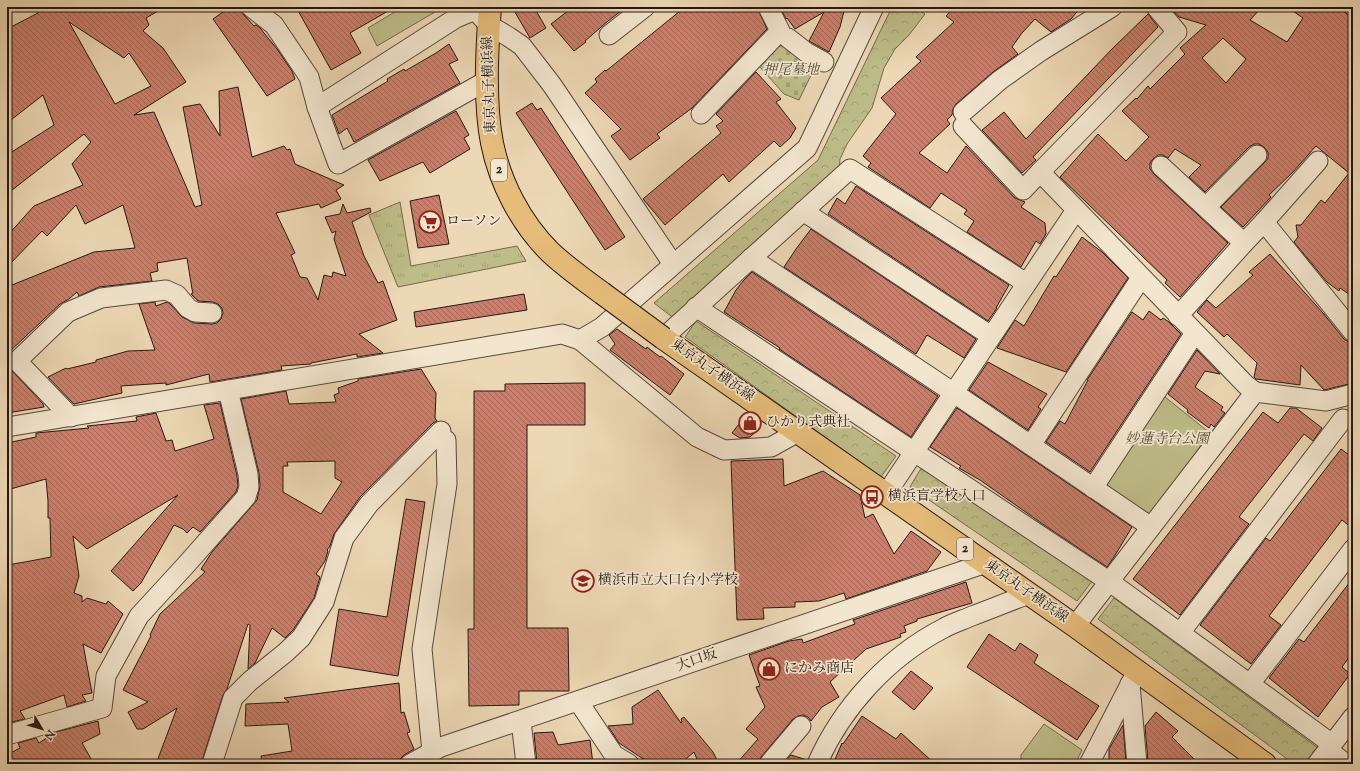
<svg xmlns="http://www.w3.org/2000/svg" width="1360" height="771" viewBox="0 0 1360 771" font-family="'Sorts Mill Goudy','Noto Serif JP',serif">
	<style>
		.grass { fill: url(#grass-tufts); stroke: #726a4e }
		.forest { fill: url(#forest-crowns); stroke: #726a4e }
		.cemetery { fill: url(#cemetery-stones); stroke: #726a4e }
		.green { fill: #bebd89; stroke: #726a4e }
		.building { fill: url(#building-back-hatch); stroke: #251812; fill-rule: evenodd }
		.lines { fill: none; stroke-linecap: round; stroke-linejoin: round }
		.minor-casing { stroke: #57483b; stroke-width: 21 }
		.major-casing { stroke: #251812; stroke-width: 24 }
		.minor { stroke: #f3e6cf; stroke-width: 19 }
		.major { stroke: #e6bc7a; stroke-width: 22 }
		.major-bridge-casing { stroke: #251812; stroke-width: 24; stroke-linecap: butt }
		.major-bridge { stroke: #e6bc7a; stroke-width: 22 }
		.labels { text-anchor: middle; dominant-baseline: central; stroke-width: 3.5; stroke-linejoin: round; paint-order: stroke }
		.shield { fill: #f3e6cf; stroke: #63564b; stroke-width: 1 }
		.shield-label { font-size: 13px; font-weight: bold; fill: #251812 }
		.park-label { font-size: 14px; font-style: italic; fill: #534a36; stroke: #f3e6cf }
		.street-label { font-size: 14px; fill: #251812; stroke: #f3e6cf }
		.poi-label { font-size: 14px; fill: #251812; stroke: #f3e6cf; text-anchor: start }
	</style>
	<defs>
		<pattern id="grass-tufts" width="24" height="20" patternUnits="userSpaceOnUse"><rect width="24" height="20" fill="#bebd89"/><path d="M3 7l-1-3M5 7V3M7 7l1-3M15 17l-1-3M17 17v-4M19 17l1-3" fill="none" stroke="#a3a275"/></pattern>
		<pattern id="forest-crowns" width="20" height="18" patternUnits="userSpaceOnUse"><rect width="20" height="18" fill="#bebd89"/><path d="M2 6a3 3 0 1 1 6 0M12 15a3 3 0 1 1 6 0" fill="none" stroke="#a3a275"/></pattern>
		<pattern id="cemetery-stones" width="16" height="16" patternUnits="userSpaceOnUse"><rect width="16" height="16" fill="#bebd89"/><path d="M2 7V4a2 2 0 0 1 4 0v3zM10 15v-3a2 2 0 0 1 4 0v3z" fill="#a3a275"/></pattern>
		<pattern id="building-back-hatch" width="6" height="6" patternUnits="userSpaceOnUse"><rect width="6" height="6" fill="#ca7f6c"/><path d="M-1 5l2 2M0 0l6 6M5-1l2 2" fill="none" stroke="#a46757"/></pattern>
	</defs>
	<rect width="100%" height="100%" fill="#edd8b5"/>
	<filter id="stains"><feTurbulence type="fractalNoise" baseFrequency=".005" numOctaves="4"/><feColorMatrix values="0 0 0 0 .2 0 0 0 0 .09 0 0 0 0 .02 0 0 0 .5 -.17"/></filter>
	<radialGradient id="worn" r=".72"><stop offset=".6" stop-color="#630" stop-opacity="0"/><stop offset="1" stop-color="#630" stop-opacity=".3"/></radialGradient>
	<path class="grass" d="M400,202L411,266L517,246L526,261L398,287L369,215Z"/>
	<g class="forest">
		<path d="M892,7H915L925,14L909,35L895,49L884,68L872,108L847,144L840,159L839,173L675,319L654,303L818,160Z"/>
		<path d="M696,321L896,456L881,477L685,337Z"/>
		<path d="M928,467L1093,580L1077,601L910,487L920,470Z"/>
		<path d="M1114,598L1318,748L1306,764H1294L1098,619Z"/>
	</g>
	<path class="cemetery" d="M784,39L817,63L799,100L784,94L759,66Z"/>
	<g class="green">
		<path d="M403,7H439L440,9L377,46L368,28Z"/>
		<path d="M1160,393L1210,433L1147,520L1099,488Z"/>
		<path d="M1044,724L1082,750L1075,764H1021V755Z"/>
	</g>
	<g class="building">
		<path d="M34,7H165L146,18L149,25L143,31L163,48L186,82L134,115L154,112L195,207L202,205L183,107L200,104L220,136L219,91L238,87L252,157L284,146L287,150L290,149L295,164L344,185L336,190L341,199L321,208L319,204L276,213L295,253L291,255L300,277L307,278L318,300L324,275L332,277L333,272L346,276L334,239L336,231L332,233L325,217L340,214L343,204L347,213L370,208L371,212L352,222L364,256L378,283L383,281L397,320L359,334L383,353L357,357V354L311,363V364L281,366L282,370L210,382L209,374L166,385V383L121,386L122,393L74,404L48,377L66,368L67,369L96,362V360L128,351L155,350L139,304L155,302L156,306L167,302L170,304L182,317L194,323L212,324L217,323L221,319L223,313L222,308L218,304L213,302L198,301L191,294L193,293L192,289L187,258L157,263L158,271L150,273L152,281L99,287L79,296L77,292L69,299L60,304L7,354V287L94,252L135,248L123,205L85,224L76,205L47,236L42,231L7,267V236L34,206L83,185L72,164L91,142L84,134L7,194V155L54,125L43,95L7,123V29L38,13ZM69,22L124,58L129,53L151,86L115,104Z"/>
		<path d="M230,7H239L244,15L254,26L256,25L260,28L277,49L292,71L295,79L267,96L213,19Z"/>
		<path d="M296,7H395L350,33L361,53L331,70Z"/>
		<path d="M512,7H534L546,28L530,38Z"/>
		<path d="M573,7H626L608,21L585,41L586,42L574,51L551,24Z"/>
		<path d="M685,7H757L767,29L692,108L657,134L660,138L630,160L611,136L621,129L585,93L597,82L595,79L605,70L606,71Z"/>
		<path d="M780,7H845L840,27L829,52L809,41L824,12L795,29L787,18L786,19Z"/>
		<path d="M954,7H1081L1071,19L1051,32L1035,19L1022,33L1012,47L1018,54L993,72L956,104L953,109L952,115L947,120L950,124L919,153L947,173L966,146L1015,198L1025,202L1021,207L1045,223L1046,234L1040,244L1036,241L1021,267L967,232L974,221L964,214L967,210L941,193L930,208L868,167L871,163L863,156L896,114L881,98L921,61L916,57L954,22L946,16Z"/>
		<path d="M1170,7H1262L1250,20L1287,42L1303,18L1287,7H1337L1353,18V297L1340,288L1339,291L1327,282L1294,242L1298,237L1296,225H1301L1321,200L1325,203L1349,173L1316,146L1292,173L1269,195L1271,197L1243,227L1221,207L1265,162L1268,158V152L1264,147L1259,144H1254L1249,147L1205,192L1189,177L1201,165L1175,149L1168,158L1163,155H1158L1153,159L1150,163V169L1154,174L1228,243L1180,297L1165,283L1167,280L1060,177L1098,134L1126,161L1149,137L1122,111L1136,98L1137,99L1148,86L1150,89L1185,54L1180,48L1206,25L1179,17ZM1223,38L1246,59L1226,83L1202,58Z"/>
		<path d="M1148,14L1158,27L1033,157L1036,160L1022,173L982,130L1004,112L1026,139L1112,49Z"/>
		<path d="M449,44L458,60L449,64L460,83L354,142L347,128L339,134L332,115L388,81L387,79L404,69L405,71L436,53Z"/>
		<path d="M756,72L781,99L776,102L796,128L790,138L780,147L774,141L729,182L723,174L665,225L643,199L721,133L716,126L723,121L716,114Z"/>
		<path d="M532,103L537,110L541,108L625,237L605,250L516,113Z"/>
		<path d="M456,111L469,135L464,138L470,149L430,173L423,162L380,181L368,160Z"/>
		<path d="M856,186L1009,285L996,308H997L988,321L828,214L837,198L845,204Z"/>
		<path d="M439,195L449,244L418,248L410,201Z"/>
		<path d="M811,229L976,339L964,358L927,335L916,354L784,267L796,249Z"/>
		<path d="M1082,237L1102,252L1128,278L1066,372L997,348L1015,320L1024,326L1054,276L1056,277Z"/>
		<path d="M1270,254L1323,313L1344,339L1353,345V383L1324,390L1301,365L1300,385L1256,379L1254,377L1257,363L1227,334L1224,337L1197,312L1207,300L1216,308L1253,275L1249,272Z"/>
		<path d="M752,272L938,396L911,437L779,349L780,348L724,312L736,290L743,281Z"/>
		<path d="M524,294L527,310L416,327L414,312Z"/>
		<path d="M1149,311L1161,320L1163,318L1169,322L1181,334L1090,472L1046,442L1060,421L1065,424L1088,380H1087L1132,312L1143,320Z"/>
		<path d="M617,329L646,349L647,347L660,357L661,356L684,374L670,395L610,350L615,344L609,335Z"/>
		<path d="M1197,350L1220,374L1205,371L1195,387L1223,407L1221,410L1225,413L1214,427L1211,424L1209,428L1187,412L1188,410L1168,394Z"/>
		<path d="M988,362L1047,394L1038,407L1041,409L1028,430L969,390Z"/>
		<path d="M7,365L43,404L44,407L7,413Z"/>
		<path d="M421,369L436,393L435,418L437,421L433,423L360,497L334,534L330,546L327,550L328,551L325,561L316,574L320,577L314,598L293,630L285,638L272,628L255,663L248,669L250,625L248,624L227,689L223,695L201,764H156L177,708L143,729H137L128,712L148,702L123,690L151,636L150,635L160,614L205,572L201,569L212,552L257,500L260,486L259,473L241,399L286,391L289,404L336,402L334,395L339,393L338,388L358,381V379ZM335,461V478L342,482L321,514L283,492V466H288L287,462Z"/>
		<path d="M585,383V425H527V628H568L569,691H519V705L469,706L468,629H474V391H505V384Z"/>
		<path d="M220,403L237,476L238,486L236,492L200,532L193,527L187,533L183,529L174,525L141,583L133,591L111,571L178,495L87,549L73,536L79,576L74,593L82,596V602L87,598L106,604L108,601L123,614L101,653L83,644L92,693L82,695L86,701L67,707L64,695L20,711L25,719L7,723V565L25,562L51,557L50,518H48V501L46,479L7,490V443L36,437V433L89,428L87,426L137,421L136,417L156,413L166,441L172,440L175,451L214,439L204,405Z"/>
		<path d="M957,408L1132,527L1114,557L1107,567L1047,527L980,480L959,468L961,466L930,447Z"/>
		<path d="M1290,408H1296L1322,428L1313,441L1304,434L1239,517L1249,524L1180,615L1133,579L1263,412L1278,423Z"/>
		<path d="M742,420L760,428L750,437L740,438L732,433Z"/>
		<path d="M1341,449L1353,458V529L1342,520L1269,616L1281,625L1251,664L1200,625L1266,538L1270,541Z"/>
		<path d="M783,459L784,486L823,471L860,495L865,518L873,514L894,554L911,531L941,552L927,571L846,599L844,593L819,601L795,602V607L763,608L764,619L737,620L731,461Z"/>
		<path d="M406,499L425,502L398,676L330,665L339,609L387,617Z"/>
		<path d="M1353,578V652L1342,667L1350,674L1318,717L1269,678L1299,639L1304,642Z"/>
		<path d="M966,582L972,603L917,619V621L904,626L906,632L900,634L901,637L866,649L830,682L839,697L822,707L811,721L808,717L803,715L798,716L793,719L761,757L758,764H736L758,739L746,729L765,707L756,687L760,686L749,655L789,641L802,639L803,643L855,624L853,620Z"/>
		<path d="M989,634L1015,651L1020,643L1038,655L1034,663L1099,706L1077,740L967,667Z"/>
		<path d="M911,671L933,688L914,710L892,692Z"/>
		<path d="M399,683L401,713L404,712L410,732L407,733L414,749L404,755L401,758L398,764H262L261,756L292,751L288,724L245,726L246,704L289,702L284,698Z"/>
		<path d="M658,690L681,723L682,722L681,719L684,717L713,752L719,764H699L694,752L680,764H651L619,743L608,726L633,724L632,707Z"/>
		<path d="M1156,712L1178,731L1172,737L1198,763L1148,762L1145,726Z"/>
		<path d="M862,716L896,739L901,733L935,764H833L842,743L843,744Z"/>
		<path d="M98,721L100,734L82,743L94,764H7V755L20,748L18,743L36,738L39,743L56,732Z"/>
		<path d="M1123,725L1126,762H1109V749Z"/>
		<path d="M553,732L558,745L590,740L593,764H537L534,733Z"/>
		<path d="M791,755L807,760L806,764H783Z"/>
	</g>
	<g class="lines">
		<g class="minor-casing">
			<g id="minor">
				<path d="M251,7L274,25L309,77L317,107L338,164L488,80"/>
				<path d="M609,35L645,7"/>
				<path d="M788,38L806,52L824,62"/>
				<path d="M317,107L456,18L475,10L489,25L509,37L522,46L552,85L673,264"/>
				<path d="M963,112L1000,80L1041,51L1112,7"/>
				<path d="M701,114L780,31L768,7"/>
				<path d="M963,126L1023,190L1040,172L1246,385L1255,392"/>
				<path d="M1318,161L1264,222L1353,332"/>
				<path d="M1161,166L1244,243L1264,222"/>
				<path d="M1040,172L1177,32L1156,7"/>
				<path d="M1206,207L1257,155"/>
				<path d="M803,211L991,336"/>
				<path d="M751,258L954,393L1151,527"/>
				<path d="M696,307L1110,582L1332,744"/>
				<path d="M1178,316L1244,243"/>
				<path d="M663,338L850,169L1026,283"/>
				<path d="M580,340L602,327L807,148L874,7"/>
				<path d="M71,417L17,361L68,312L101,298L166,290L177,295L188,308L195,312L212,313"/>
				<path d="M7,427L562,334L580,340L697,437L724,450L771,447L798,432"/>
				<path d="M1031,445L1141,278"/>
				<path d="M1093,488L1195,333"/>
				<path d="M886,494L1076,210"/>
				<path d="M1075,626L1255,392L1326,401L1353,394"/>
				<path d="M1180,633L1343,419"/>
				<path d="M1130,684L1137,764"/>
				<path d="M1250,684L1353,549"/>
				<path d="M578,701L614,755L629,764"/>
				<path d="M521,721L526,764"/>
				<path d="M7,735L102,708L106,676L139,616L185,566L246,497L249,487L248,474L228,390"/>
				<path d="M1328,750L1346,764"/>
				<path d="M432,752L422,649L447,484L446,440"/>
				<path d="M212,764L233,698L250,681L285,653L301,638L324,602L344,538L369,504L441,431"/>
				<path d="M410,764L441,747L986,563"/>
				<path d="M769,764L801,726"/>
				<path d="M817,764C842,707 888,657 944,628C953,623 963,620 972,616C991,609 1010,601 1029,594"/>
				<path d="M1089,764L1137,671"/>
				<path d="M1317,764L1353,717"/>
			</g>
		</g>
		<g class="major-casing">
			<g id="major">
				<path d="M490,7C487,49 484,102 492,143C500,183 521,223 550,252C566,267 584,280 602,293"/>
				<path d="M663,338L1075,626L1265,764"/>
			</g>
		</g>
		<use href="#minor" class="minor"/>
		<use href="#major" class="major"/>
		<g class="major-bridge-casing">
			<path id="major-bridge" d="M602,293L663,338"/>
		</g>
		<use href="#major-bridge" class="major-bridge"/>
	</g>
	<defs>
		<g id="supermarket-ring" transform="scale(1.15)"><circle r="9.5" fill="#f3e6cf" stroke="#8f2418" stroke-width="1.5"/><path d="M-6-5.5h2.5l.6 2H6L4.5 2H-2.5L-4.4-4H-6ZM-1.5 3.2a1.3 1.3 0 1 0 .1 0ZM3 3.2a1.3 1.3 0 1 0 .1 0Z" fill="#8f2418"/></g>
		<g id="shop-ring" transform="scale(1.15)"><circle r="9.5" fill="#f3e6cf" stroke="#8f2418" stroke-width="1.5"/><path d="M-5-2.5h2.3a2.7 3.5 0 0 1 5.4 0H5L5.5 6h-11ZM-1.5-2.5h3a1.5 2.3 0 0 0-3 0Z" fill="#8f2418"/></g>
		<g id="bus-ring" transform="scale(1.15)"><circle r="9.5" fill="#f3e6cf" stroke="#8f2418" stroke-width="1.5"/><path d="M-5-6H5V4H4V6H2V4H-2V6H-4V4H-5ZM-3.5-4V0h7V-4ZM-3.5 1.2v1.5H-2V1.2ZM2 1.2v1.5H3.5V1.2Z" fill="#8f2418"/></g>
		<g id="school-ring" transform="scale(1.15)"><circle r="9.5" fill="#f3e6cf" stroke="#8f2418" stroke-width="1.5"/><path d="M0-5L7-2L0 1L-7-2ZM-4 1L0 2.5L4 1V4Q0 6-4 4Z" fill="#8f2418"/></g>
	</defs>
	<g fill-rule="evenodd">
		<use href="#supermarket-ring" x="430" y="222"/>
		<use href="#shop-ring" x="750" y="423"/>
		<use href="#bus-ring" x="872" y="497"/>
		<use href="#school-ring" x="583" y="581"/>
		<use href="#shop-ring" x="769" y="669"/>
	</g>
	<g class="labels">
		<g class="shield">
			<rect x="491" y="159" width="16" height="22" rx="3"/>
			<rect x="957" y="538" width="16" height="22" rx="3"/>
		</g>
		<g class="shield-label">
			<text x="499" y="170">2</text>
			<text x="965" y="549">2</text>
		</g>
		<g class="park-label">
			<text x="791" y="71">押尾墓地</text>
			<text x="1167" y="440">妙蓮寺台公園</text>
		</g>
		<g class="street-label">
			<text transform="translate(490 85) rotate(-92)">東京丸子横浜線</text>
			<text transform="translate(712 371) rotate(35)">東京丸子横浜線</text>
			<text transform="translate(1026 592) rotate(35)">東京丸子横浜線</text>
			<text transform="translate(697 661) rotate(-19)">大口坂</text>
		</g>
		<g class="poi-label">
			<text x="446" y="222">ローソン</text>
			<text x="766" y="423">ひかり式典社</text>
			<text x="888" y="497">横浜盲学校入口</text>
			<text x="598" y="581">横浜市立大口台小学校</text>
			<text x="784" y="669">にかみ商店</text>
		</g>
	</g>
	<rect width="1360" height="771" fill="none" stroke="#edd8b5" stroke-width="24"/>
	<rect x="8" y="8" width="1344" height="755" fill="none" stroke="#251812" stroke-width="2"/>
	<rect x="12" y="12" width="1336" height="747" fill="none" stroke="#251812"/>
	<g transform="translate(42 729) rotate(128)" stroke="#f3e6cf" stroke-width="3" paint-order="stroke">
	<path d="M0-3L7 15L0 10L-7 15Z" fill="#251812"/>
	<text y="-6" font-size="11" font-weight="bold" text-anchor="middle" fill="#251812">N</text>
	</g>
	<rect width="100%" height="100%" filter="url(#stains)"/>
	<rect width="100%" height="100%" fill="url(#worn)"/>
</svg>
